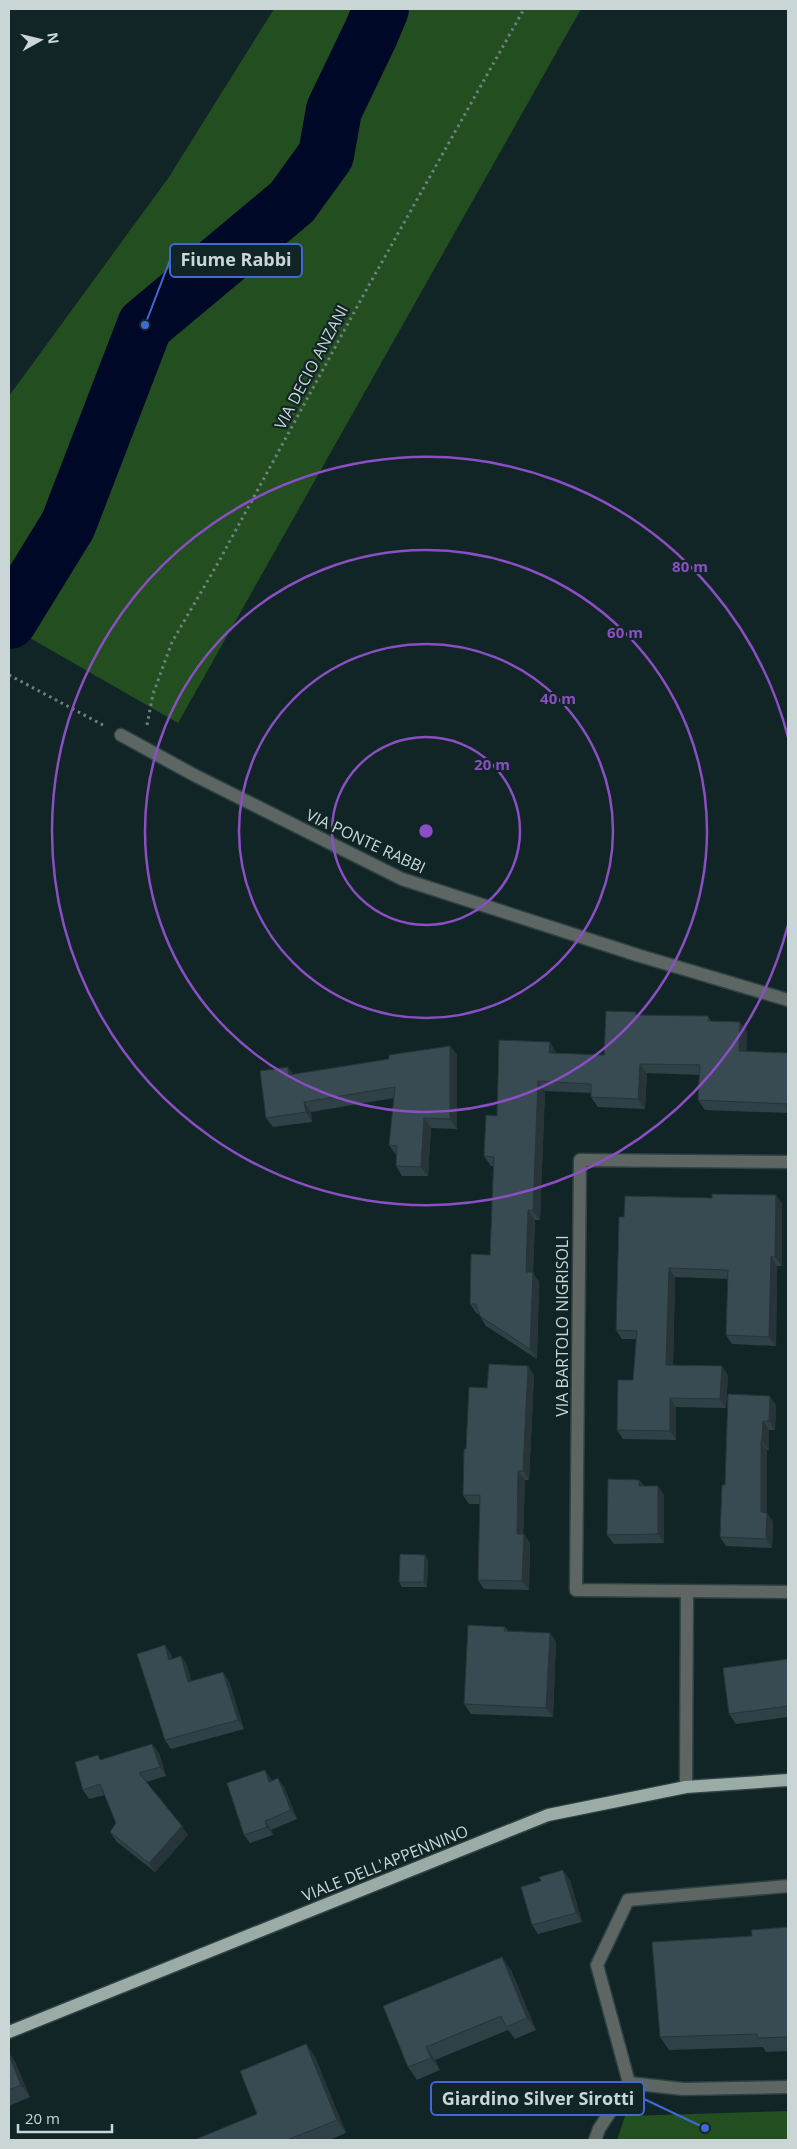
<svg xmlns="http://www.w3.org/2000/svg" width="797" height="2149" viewBox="0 0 797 2149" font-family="'Open Sans',sans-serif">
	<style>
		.green { fill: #224e20 }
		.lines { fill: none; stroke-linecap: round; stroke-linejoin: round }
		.river { stroke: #000828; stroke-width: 56 }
		.minor-casing { stroke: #2f4142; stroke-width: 15 }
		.major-casing { stroke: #2f4142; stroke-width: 15 }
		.path { stroke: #708081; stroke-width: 3; stroke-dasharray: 2.5 4; stroke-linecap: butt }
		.minor { stroke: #5d6663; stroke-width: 12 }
		.major { stroke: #9aaca5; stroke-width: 12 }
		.wall { fill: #304047 }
		.shaded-wall { fill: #273439 }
		.building { fill: #384a52; stroke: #273439 }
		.ring { fill: none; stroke: #8b4ec4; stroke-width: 2.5 }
		.labels { text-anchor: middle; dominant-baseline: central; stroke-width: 4.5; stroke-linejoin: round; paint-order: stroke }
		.street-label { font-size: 16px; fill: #cad6d6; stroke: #112526 }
		.centre { fill: #8b4ec4; stroke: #112526; stroke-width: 2.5 }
		.ring-label { font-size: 15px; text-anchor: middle; font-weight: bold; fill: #8b4ec4; stroke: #112526; stroke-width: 4.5; stroke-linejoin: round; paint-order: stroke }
		.leader { fill: none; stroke: #4069d8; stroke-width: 2 }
		.callout-dot { fill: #4069d8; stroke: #112526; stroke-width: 2 }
		.callout { fill: #112526; stroke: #4069d8; stroke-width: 2 }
		.callout-label { font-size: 18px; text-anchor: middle; font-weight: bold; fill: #cad6d6 }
	</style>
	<rect width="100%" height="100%" fill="#112526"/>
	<g class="green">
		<path d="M274,9H581L178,723L9,626V396L169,177Z"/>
		<path d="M788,2111V2140H617L625,2116Z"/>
	</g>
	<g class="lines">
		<path class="river" d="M9,621L68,525L145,325L292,202L326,155L334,110L371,33L381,9"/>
		<g class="minor-casing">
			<g id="minor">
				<path d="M121,735L194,775L402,879L637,955L788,1000"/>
				<path d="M788,1162L580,1160L576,1590L788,1592"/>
				<path d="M686,1787L687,1592"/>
				<path d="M788,1886L628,1900L597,1965L629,2083L683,2089L788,2087"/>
				<path d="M595,2140L599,2129L629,2083"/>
			</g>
		</g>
		<g class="major-casing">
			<path id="major" d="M9,2032L548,1815L686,1787L788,1780"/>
		</g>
		<g class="path">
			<path d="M9,675L103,725"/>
			<path d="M147,725L153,694L172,642L218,563L364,294L524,9"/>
		</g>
		<use href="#minor" class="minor"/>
		<use href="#major" class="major"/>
	</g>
	<g class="wall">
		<path d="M639,1016H708L711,1021L740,1022L747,1032L746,1052L788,1053V1113L705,1110L698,1100L699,1075L647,1073L645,1109L598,1107L591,1097V1093L545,1091L540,1220H535L533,1273L539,1282L537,1359L486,1326L480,1316L479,1314H477L470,1304L490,1255L493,1166H491L484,1156L497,1116L556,1052V1054L604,1055Z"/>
		<path d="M450,1046L457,1055V1129L431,1128L428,1176H402L396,1166V1155L389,1145L394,1098L311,1112L312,1122L273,1127L266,1118L293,1074L389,1059Z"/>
		<path d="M776,1195L782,1204V1266H777L776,1346L732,1344L726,1335L728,1279L675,1277L673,1365L728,1375L726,1408L676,1407V1440L623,1439L617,1430L633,1380L636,1339H622L616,1330L624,1217L712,1198Z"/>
		<path d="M534,1375L529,1480H525L523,1534L530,1543L529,1590L484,1589L478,1580L480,1504H469L463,1495L466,1449L487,1388Z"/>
		<path d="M728,1394L776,1405L775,1430H769V1450H767V1513L773,1522L772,1548L726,1546L720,1537L725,1485Z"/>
		<path d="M639,1480L644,1486H658L664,1495V1543L614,1544L607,1535Z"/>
		<path d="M428,1560L427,1587H402L399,1582Z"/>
		<path d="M505,1627L508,1631L550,1633L556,1642L553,1717L471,1714L464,1704Z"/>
		<path d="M171,1654L172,1659L181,1656L187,1665L191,1681H229L244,1729L171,1749L165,1740Z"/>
		<path d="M788,1659V1717L736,1724L729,1714Z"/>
		<path d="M152,1744L159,1753L166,1776L146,1782L188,1835L155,1872L116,1841L110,1832L116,1823L105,1795L89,1799L83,1790Z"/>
		<path d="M271,1779V1781L284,1787L297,1819L271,1830L273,1835L250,1843L244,1835Z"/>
		<path d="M570,1880L582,1922L538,1934L532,1925Z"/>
		<path d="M788,1927V2051L766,2052L763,2047L669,2050L660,2037L752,1936Z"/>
		<path d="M511,1970L536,2030L515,2039L508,2030L435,2060L440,2070L417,2080L408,2067L383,2006Z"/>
		<path d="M306,2044L315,2057L346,2133L329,2140H194L257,2114Z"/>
		<path d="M9,2053L15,2062L30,2097L9,2106Z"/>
	</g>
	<g class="shaded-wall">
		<path d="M740,1022L747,1032L746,1061L739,1051Z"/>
		<path d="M550,1042L556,1052V1063L549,1053Z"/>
		<path d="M450,1046L457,1055V1129L450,1119Z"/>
		<path d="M640,1064L647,1073L645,1109L638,1099Z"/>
		<path d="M288,1067L295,1077L289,1075Z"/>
		<path d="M538,1081L545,1091L540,1220L533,1211Z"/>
		<path d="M304,1102L311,1112L312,1122L306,1112Z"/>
		<path d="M424,1118L431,1128L428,1176L421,1167Z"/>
		<path d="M776,1195L782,1204V1266L775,1257Z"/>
		<path d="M528,1210L535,1220L533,1273L539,1282L537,1359L530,1349L526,1272Z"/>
		<path d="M771,1257L777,1266L776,1346L769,1337Z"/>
		<path d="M669,1268L675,1277L673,1374L666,1365Z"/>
		<path d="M528,1366L534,1375L529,1480L523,1471Z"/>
		<path d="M722,1366L728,1375L726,1408L720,1399Z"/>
		<path d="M770,1396L776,1405L775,1430L769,1421Z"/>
		<path d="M670,1398L676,1407V1440L670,1431Z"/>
		<path d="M763,1421L769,1430V1450L762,1441Z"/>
		<path d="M761,1441L767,1450V1513L773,1522L772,1548L766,1539L761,1512Z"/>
		<path d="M518,1471L525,1480L523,1543L517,1534Z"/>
		<path d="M639,1480L645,1489L639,1486Z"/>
		<path d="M658,1486L664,1495V1543L658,1534Z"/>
		<path d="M524,1534L530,1543L529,1590L522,1581Z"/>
		<path d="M425,1555L428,1560L427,1587L424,1582Z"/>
		<path d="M550,1633L556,1642L553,1717L546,1708Z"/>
		<path d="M165,1645L171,1654L175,1668L169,1660Z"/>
		<path d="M181,1656L187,1665L194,1691L188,1682Z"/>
		<path d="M223,1672L229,1681L244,1729L238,1720Z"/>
		<path d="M152,1744L159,1753L166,1776L160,1767Z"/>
		<path d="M265,1770L271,1779L274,1790L269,1782Z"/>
		<path d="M278,1778L284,1787L297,1819L291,1810Z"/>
		<path d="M265,1821L271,1830L273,1835L267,1827Z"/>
		<path d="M182,1826L188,1835L155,1872L149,1863Z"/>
		<path d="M563,1870L570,1880L582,1922L576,1913Z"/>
		<path d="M502,1957L511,1970L536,2030L527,2018Z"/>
		<path d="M306,2044L315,2057L346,2133L337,2120Z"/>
		<path d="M426,2047L435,2060L440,2070L431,2058Z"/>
		<path d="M9,2053L15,2062L30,2097L21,2085L9,2055Z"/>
	</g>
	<g class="building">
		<path d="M606,1011L636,1012V1015L708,1016V1021L740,1022L739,1051L788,1053V1104L698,1100L700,1065L640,1064L638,1099L591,1097V1084L538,1081L533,1211L528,1210L526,1272H533L530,1349L480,1316L476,1304H470L471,1254L490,1255L494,1157L484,1156L486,1115L497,1116L499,1040L550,1042L549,1053L604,1055Z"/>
		<path d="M450,1046V1119L424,1118L421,1167L396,1166L397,1146L389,1145L395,1087L304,1102L306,1112L266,1118L260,1071L288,1067L289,1075L389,1059V1055Z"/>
		<path d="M712,1194L776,1195L775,1257H771L769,1337L726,1335L728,1270L669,1268L666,1365L722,1366L720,1399L670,1398V1431L617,1430L618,1380H633L637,1331L616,1330L619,1217H624L625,1196L712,1198Z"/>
		<path d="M489,1364L528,1366L523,1471H518L517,1534H524L522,1581L478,1580L480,1495H463L464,1449H466L469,1387L487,1388Z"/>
		<path d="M728,1394L770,1396L769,1421H763L762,1441H761V1512L767,1513L766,1539L720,1537L722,1485H725Z"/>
		<path d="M608,1479L639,1480V1486H658V1534L607,1535Z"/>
		<path d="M400,1554L425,1555L424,1582H399Z"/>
		<path d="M468,1625L505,1627L504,1631L550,1633L546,1708L464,1704Z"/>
		<path d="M165,1645L169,1660L181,1656L188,1682L223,1672L238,1720L165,1740L137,1654Z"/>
		<path d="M788,1659V1706L729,1714L723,1668Z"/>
		<path d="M152,1744L160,1767L139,1773L182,1826L149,1863L110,1832L116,1823L100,1784L83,1790L75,1762L98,1755L100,1760Z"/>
		<path d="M265,1770L269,1782L278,1778L291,1810L265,1821L267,1827L244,1835L227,1783Z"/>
		<path d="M563,1870L576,1913L532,1925L521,1887L541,1881L539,1877Z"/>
		<path d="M788,1927V2037L757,2038V2034L660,2037L652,1942L752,1936L751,1930Z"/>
		<path d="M502,1957L527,2018L506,2027L501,2016L426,2047L431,2058L408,2067L383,2006Z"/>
		<path d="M306,2044L337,2120L287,2140H194L257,2114L240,2071Z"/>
		<path d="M9,2055L21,2085L9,2090Z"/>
	</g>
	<g class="ring">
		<circle cx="426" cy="831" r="94"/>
		<circle cx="426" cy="831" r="187"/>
		<circle cx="426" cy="831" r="281"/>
		<path d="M788 925A374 374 0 1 1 788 737"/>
	</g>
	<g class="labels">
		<g class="street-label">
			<text transform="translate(311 367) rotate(-62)">VIA DECIO ANZANI</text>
			<text transform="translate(366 841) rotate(25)">VIA PONTE RABBI</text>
			<text transform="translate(562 1326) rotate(-90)">VIA BARTOLO NIGRISOLI</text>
			<text transform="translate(385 1863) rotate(-22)">VIALE DELL'APPENNINO</text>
		</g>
	</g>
	<circle cx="426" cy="831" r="8" class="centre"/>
	<g class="ring-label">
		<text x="690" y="572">80 m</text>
		<text x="625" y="638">60 m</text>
		<text x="558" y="704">40 m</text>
		<text x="492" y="770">20 m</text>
	</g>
	<path class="leader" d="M145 325L170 260M705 2128L644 2099"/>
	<g class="callout-dot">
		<circle cx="145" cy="325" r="5"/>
		<circle cx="705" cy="2128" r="5"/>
	</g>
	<g class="callout">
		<rect x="170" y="244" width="132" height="33" rx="5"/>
		<rect x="431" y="2082" width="213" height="33" rx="5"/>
	</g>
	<g class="callout-label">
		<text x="236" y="266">Fiume Rabbi</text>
		<text x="538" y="2105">Giardino Silver Sirotti</text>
	</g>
	<rect width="797" height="2149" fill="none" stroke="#cad6d6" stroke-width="20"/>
	<g transform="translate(40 40) rotate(82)" stroke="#112526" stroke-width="4" paint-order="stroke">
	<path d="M0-4L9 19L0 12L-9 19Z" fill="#cad6d6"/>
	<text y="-8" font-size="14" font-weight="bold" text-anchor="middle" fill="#cad6d6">N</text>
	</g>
	<path d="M18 2124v8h94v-8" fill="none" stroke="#cad6d6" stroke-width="2.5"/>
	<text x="25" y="2124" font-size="15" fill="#cad6d6" stroke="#112526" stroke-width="4" paint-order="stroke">20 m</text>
</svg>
